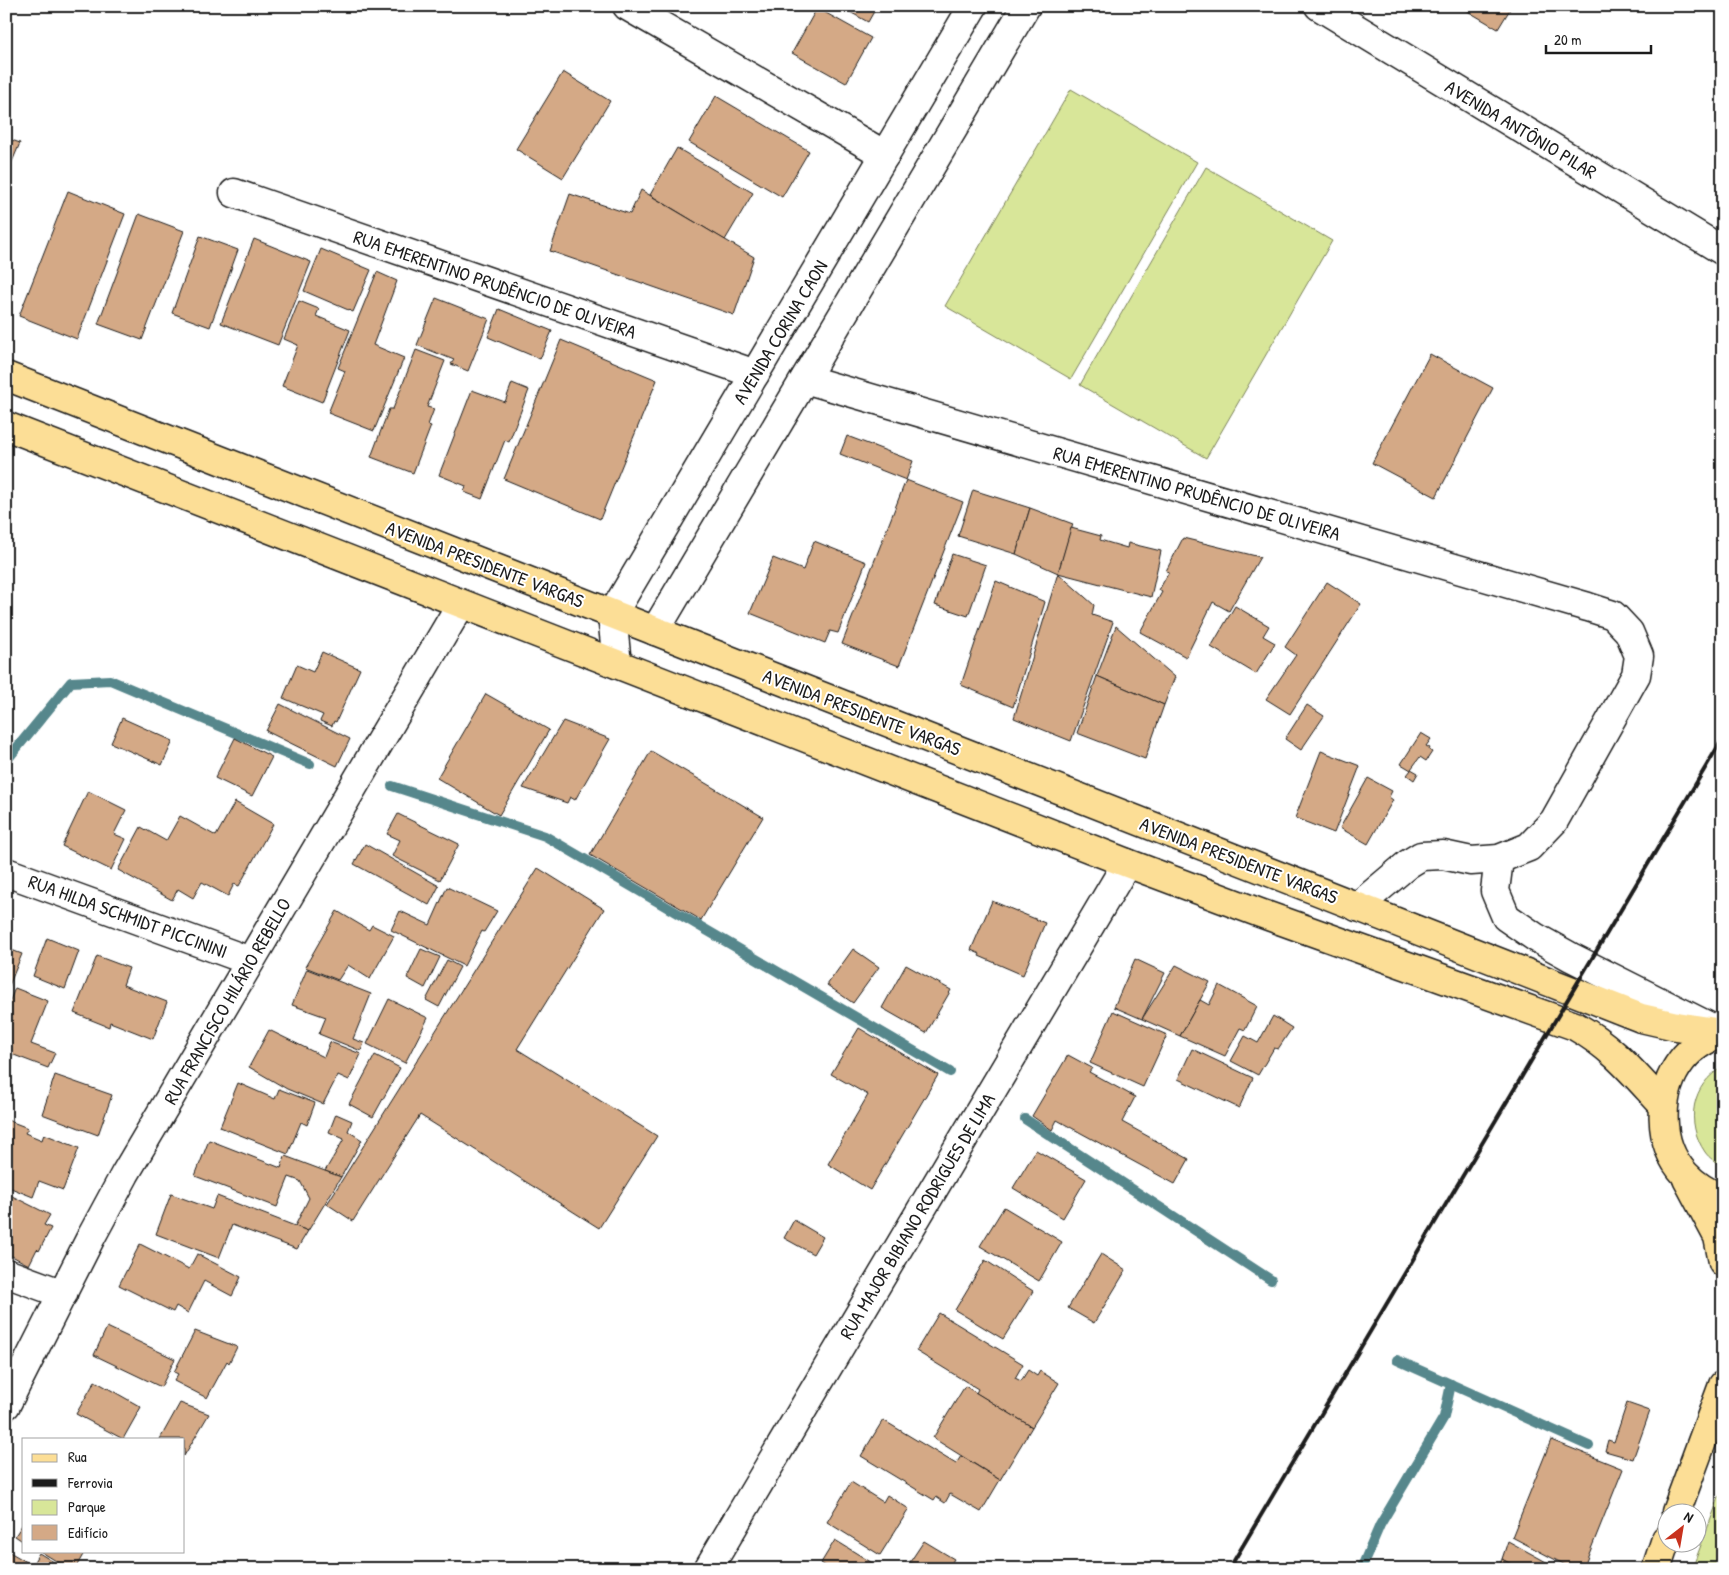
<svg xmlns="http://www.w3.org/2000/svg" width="1729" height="1575" viewBox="0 0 1729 1575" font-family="'Patrick Hand',sans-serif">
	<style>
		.green { fill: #d8e699; stroke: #7a815a }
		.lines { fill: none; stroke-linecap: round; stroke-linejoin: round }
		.stream { stroke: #57878c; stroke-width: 10 }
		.building { fill: #d4a986; stroke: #1c1c1c }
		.street-casing { stroke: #1c1c1c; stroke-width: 31 }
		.secondary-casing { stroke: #1c1c1c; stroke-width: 31 }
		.primary-casing { stroke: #1c1c1c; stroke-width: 31 }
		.street { stroke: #fff; stroke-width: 28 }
		.secondary { stroke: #fff; stroke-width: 28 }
		.primary { stroke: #fcde96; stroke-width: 28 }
		.rail { stroke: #1c1c1c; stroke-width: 4 }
		.labels { text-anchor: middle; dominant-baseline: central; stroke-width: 4; stroke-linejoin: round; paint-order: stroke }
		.street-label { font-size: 19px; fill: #1c1c1c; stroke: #fff }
	</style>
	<rect width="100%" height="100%" fill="#fff"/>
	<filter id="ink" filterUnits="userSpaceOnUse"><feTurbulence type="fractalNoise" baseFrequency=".02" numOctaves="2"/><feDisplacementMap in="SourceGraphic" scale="10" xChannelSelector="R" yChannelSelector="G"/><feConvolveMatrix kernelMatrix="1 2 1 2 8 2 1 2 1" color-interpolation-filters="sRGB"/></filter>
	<g filter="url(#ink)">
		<g class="green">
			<path d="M1071,89L1197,162L1071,379L945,306Z"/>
			<path d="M1206,167L1332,241L1206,458L1080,385Z"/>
			<path d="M1723,1067V1167C1717,1163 1709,1158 1705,1152C1685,1123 1691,1084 1723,1067Z"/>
			<path d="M1723,1487V1569H1692Z"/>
		</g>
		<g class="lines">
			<g class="stream">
				<path d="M6,761L71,682L110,680L310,764"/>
				<path d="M392,786L545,836L950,1072"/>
				<path d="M1025,1119L1271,1280"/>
				<path d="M1397,1360L1589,1446"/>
				<path d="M1361,1569L1380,1525L1444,1417L1451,1384"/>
			</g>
		</g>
		<g class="building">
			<path d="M839,6H877L868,22Z"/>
			<path d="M1459,6H1512L1498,29Z"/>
			<path d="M817,8L871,38L846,83L792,53Z"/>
			<path d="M563,72L610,101L563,178L516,149Z"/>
			<path d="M716,96L809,151L782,197L689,142Z"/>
			<path d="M6,138L20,143L6,176Z"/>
			<path d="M677,148L753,193L725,240L650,195Z"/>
			<path d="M641,190L754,257L734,315L550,251L570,194L630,214Z"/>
			<path d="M68,191L125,214L77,339L19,316Z"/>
			<path d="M139,214L184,231L142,340L98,324Z"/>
			<path d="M200,236L238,250L210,327L172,313Z"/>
			<path d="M254,239L311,262L278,345L221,323Z"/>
			<path d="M321,249L371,270L353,312L304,291Z"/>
			<path d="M377,272L397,281L373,345L404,358L374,431L328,413L345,371L338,368Z"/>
			<path d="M436,298L489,319L468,371L451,364L454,360L417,345Z"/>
			<path d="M299,301L319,309L316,316L350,330L322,402L282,386L298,345L284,339Z"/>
			<path d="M499,309L552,331L540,359L488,337Z"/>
			<path d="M561,340L657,380L600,519L504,479Z"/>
			<path d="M416,350L445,361L427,407L434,409L428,425L431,426L413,473L371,457L389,409H393Z"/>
			<path d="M1430,354L1493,388L1436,497L1372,463Z"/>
			<path d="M512,383L529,390L509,442L505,440L482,499L464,492L466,486L439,475L472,390L505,402Z"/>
			<path d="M847,436L913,461L906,480L840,454Z"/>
			<path d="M906,480L963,502L899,666L842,644Z"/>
			<path d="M973,490L1030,508L1016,554L958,536Z"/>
			<path d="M1030,508L1073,524L1058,573L1016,554Z"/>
			<path d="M1071,528L1101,536L1100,540L1127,548L1128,543L1161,551L1151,597L1058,573Z"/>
			<path d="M1183,538L1260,557L1229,611L1213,602L1186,657L1140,632L1162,592L1159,590L1169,572L1166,571Z"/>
			<path d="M814,541L866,562L838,633L830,631L825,643L750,613L773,558L803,570Z"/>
			<path d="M952,554L986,565L968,616L935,605Z"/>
			<path d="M1058,573L1094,605L1092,615L1113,622L1071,741L1014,718Z"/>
			<path d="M996,581L1045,602L1013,707L961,685Z"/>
			<path d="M1327,582L1361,604L1290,714L1266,699L1296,655L1285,647Z"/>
			<path d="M1235,606L1269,626L1263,636L1275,643L1256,674L1211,647Z"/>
			<path d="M1116,626L1175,677L1164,705L1097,676Z"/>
			<path d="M322,652L360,669L336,722L334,721L332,726L320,721L323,715L283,698L297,665L313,672Z"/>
			<path d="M1097,676L1164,705L1145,759L1077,733Z"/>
			<path d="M486,694L549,730L499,815L437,778Z"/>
			<path d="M280,704L350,739L337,766L266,731Z"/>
			<path d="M1307,705L1324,716L1301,750L1285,739Z"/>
			<path d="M122,718L173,741L162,765L111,743Z"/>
			<path d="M563,721L610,739L575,800L570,797L567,803L523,788Z"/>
			<path d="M1421,733L1431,739L1426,746L1430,748L1429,750L1432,752L1426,761L1420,757L1411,769L1418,773L1414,780L1407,775L1411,770L1401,764Z"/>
			<path d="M235,738L272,757L252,796L215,778Z"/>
			<path d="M651,751L763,817L701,920L590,855Z"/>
			<path d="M1321,751L1360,766L1334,833L1295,818Z"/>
			<path d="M1368,778L1392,791L1389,797L1393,800L1368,844L1340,828Z"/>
			<path d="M88,791L126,810L114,834L126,839L111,870L62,846Z"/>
			<path d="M235,802L273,824L239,886L234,884L228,896L202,882L193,898L178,889L172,900L118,870L141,827L166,841L180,816L216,836Z"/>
			<path d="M398,814L459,844L440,880L392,856L400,840L387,834Z"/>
			<path d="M365,844L439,886L429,905L354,864Z"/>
			<path d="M538,868L604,909L517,1049L657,1136L599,1228L420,1115L353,1221L327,1204Z"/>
			<path d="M447,887L497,911L484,932L482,931L464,966L391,930L400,911L430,925Z"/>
			<path d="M992,901L1045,923L1023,975L979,956L980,954L971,950Z"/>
			<path d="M337,911L369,930L372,925L394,936L370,979L348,965L338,980L305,967Z"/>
			<path d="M47,938L79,951L65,989L33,976Z"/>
			<path d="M6,948L22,954L6,993Z"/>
			<path d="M421,949L440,957L425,988L407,978Z"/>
			<path d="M853,949L879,967L853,1003L827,985Z"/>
			<path d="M97,956L129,968L123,985L167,1002L153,1039L110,1022L109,1027L74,1013Z"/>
			<path d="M1135,959L1165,973L1142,1019L1114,1007Z"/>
			<path d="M447,960L460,967L439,1007L426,1000Z"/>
			<path d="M906,965L951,990L926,1033L882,1008Z"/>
			<path d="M1176,965L1210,982L1180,1036L1142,1019Z"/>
			<path d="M307,969L371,994L353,1039L364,1043L361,1051L319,1034L326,1017L292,1005Z"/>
			<path d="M1219,985L1257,1006L1245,1030L1240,1028L1225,1056L1180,1036L1200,1000L1209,1005Z"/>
			<path d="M15,988L48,1001L31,1044L55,1053L48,1068L6,1052V1010Z"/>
			<path d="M389,999L428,1018L405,1063L367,1044Z"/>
			<path d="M1113,1011L1167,1035L1143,1087L1090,1063Z"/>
			<path d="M1273,1016L1292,1028L1278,1049L1274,1048L1258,1075L1231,1061L1245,1036L1258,1043Z"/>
			<path d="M859,1028L938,1075L870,1190L828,1164L868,1095L831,1074Z"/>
			<path d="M269,1030L324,1057L330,1042L361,1054L349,1080L338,1075L323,1104L287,1089L249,1067Z"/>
			<path d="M1192,1049L1253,1078L1239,1108L1178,1079Z"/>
			<path d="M375,1055L400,1068L373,1117L349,1104Z"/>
			<path d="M1068,1055L1092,1068L1089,1072L1135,1097L1122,1122L1189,1159L1175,1184L1057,1120L1052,1130L1032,1116Z"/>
			<path d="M55,1075L112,1095L98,1135L42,1114Z"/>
			<path d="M238,1083L275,1099L279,1089L315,1103L307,1125L301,1122L288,1154L220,1127Z"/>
			<path d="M336,1114L352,1121L348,1131L362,1140L341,1177L325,1171L344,1139L329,1132Z"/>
			<path d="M7,1120L28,1128L25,1133L42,1140L44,1134L79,1148L63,1190L39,1181L33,1197L6,1186Z"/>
			<path d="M209,1140L281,1168L285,1156L341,1177L308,1231L295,1226L309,1198L300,1181L289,1177L277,1207L195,1176Z"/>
			<path d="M1036,1150L1086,1179L1063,1218L1013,1188Z"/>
			<path d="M8,1194L50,1215L44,1225L51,1228L39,1251L37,1249L29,1265L6,1253V1197Z"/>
			<path d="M171,1194L212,1209L217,1196L308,1231L297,1249L232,1225L219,1258L156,1234Z"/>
			<path d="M1004,1207L1062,1242L1039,1281L980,1246Z"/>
			<path d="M794,1220L823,1237L813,1254L784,1238Z"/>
			<path d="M140,1244L189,1269L197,1254L241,1277L232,1296L204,1281L188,1313L176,1306L173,1312L119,1285Z"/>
			<path d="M1101,1254L1126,1270L1094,1323L1068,1308Z"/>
			<path d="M985,1260L1033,1291L1003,1339L955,1310Z"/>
			<path d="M939,1313L1023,1364L1015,1378L1021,1381L1028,1370L1037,1376L1040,1371L1059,1383L1032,1427L976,1393L978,1389L916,1351Z"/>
			<path d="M107,1327L175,1359L161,1387L94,1355Z"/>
			<path d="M195,1331L237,1347L229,1363L227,1361L207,1398L174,1381L178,1374L174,1372Z"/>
			<path d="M95,1381L141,1407L123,1439L76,1414Z"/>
			<path d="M965,1386L1032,1427L1000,1480L933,1438Z"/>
			<path d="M180,1403L209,1414L184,1456V1439H160Z"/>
			<path d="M1627,1403L1650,1411L1633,1459L1605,1451L1608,1440L1614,1442Z"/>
			<path d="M883,1420L956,1464L961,1456L1000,1480L981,1512L950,1494L945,1503L936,1497L934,1500L861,1456Z"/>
			<path d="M1551,1440L1623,1469L1583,1569H1573L1512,1537Z"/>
			<path d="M851,1482L883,1502L887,1495L909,1509L880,1555L827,1522Z"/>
			<path d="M24,1522V1542L15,1536Z"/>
			<path d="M835,1540L882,1569H830L821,1563Z"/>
			<path d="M924,1541L954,1559L948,1569H921L910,1562Z"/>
			<path d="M1508,1541L1559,1569H1518L1502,1559Z"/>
			<path d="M6,1550L32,1565L39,1553L65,1569H6Z"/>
			<path d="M40,1551H85L75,1569H69Z"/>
			<path d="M1502,1559L1518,1568V1569H1498Z"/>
		</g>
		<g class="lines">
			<g class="street-casing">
				<g id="street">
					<path d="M627,6L885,155"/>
					<path d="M1319,6L1723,251"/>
					<path d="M234,193L755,374"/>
					<path d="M805,379L1588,607L1613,615L1629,632L1639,656L1636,675L1554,821L1529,847L1499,859L1471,861L1443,855L1421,856L1408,864L1357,907"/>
					<path d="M1499,859L1495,891L1506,917L1535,937L1571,957L1716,1030"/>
					<path d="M6,872L250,961"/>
					<path d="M6,1273L63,1294"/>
					<path d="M6,1405L90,1239L125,1174L461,604"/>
					<path d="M708,1569L1127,863"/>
				</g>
			</g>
			<g class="secondary-casing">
				<g id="secondary">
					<path d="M655,631L1026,6"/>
					<path d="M617,664L612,615L973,6"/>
				</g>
			</g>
			<g class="primary-casing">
				<g id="primary">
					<path d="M6,376L1641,1018L1676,1026L1722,1033"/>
					<path d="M6,426L1127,863L1260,913L1575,1026C1614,1048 1634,1074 1663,1105"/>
					<path d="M1723,1032C1708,1038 1692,1047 1682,1060C1657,1092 1657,1144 1685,1174C1696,1186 1708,1193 1723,1199"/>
					<path d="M1687,1179L1718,1237L1723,1262"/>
					<path d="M1676,1512L1723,1385"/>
					<path d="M1656,1569L1666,1539"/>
				</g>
			</g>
			<use href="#street" class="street"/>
			<use href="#secondary" class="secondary"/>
			<use href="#primary" class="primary"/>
			<path class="rail" d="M1229,1569L1723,738"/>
		</g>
	</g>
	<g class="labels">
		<g class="street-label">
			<text transform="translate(1521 129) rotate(31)">AVENIDA ANTÔNIO PILAR</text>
			<text transform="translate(495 284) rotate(19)">RUA EMERENTINO PRUDÊNCIO DE OLIVEIRA</text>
			<text transform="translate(780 332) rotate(-59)">AVENIDA CORINA CAON</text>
			<text transform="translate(1197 493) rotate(16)">RUA EMERENTINO PRUDÊNCIO DE OLIVEIRA</text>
			<text transform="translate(485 564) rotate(21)">AVENIDA PRESIDENTE VARGAS</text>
			<text transform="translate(862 712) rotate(21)">AVENIDA PRESIDENTE VARGAS</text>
			<text transform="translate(1239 860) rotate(21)">AVENIDA PRESIDENTE VARGAS</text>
			<text transform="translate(128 916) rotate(20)">RUA HILDA SCHMIDT PICCININI</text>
			<text transform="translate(227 1001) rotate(-60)">RUA FRANCISCO HILÁRIO REBELLO</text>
			<text transform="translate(917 1216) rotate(-59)">RUA MAJOR BIBIANO RODRIGUES DE LIMA</text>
		</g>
	</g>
	<rect width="1729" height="1575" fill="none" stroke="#fff" stroke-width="25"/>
	<rect x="12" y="12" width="1704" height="1550" fill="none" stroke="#1c1c1c" stroke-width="2" filter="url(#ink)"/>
	<rect x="22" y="1438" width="162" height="115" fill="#ffffff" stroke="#a4a4a4"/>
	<rect x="32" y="1454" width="25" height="8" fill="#fcde96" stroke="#a4a4a4"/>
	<text x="68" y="1462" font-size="15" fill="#1c1c1c">Rua</text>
	<rect x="32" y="1479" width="25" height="8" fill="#1c1c1c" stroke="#a4a4a4"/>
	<text x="68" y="1488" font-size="15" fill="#1c1c1c">Ferrovia</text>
	<rect x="32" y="1500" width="25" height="15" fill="#d8e699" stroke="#a4a4a4"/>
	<text x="68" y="1512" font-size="15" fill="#1c1c1c">Parque</text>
	<rect x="32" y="1525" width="25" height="15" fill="#d4a986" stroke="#a4a4a4"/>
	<text x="68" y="1538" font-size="15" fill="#1c1c1c">Edifício</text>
	<g transform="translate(1682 1528) rotate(31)"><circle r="24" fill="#ffffff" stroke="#a4a4a4"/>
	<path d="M0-4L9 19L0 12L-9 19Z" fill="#c8321e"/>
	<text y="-8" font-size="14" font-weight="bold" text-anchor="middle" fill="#1c1c1c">N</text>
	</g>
	<path d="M1546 45v8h105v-8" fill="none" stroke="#1c1c1c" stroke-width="2.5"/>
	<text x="1554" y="45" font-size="15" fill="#1c1c1c" stroke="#ffffff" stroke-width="4" paint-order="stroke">20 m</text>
</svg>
